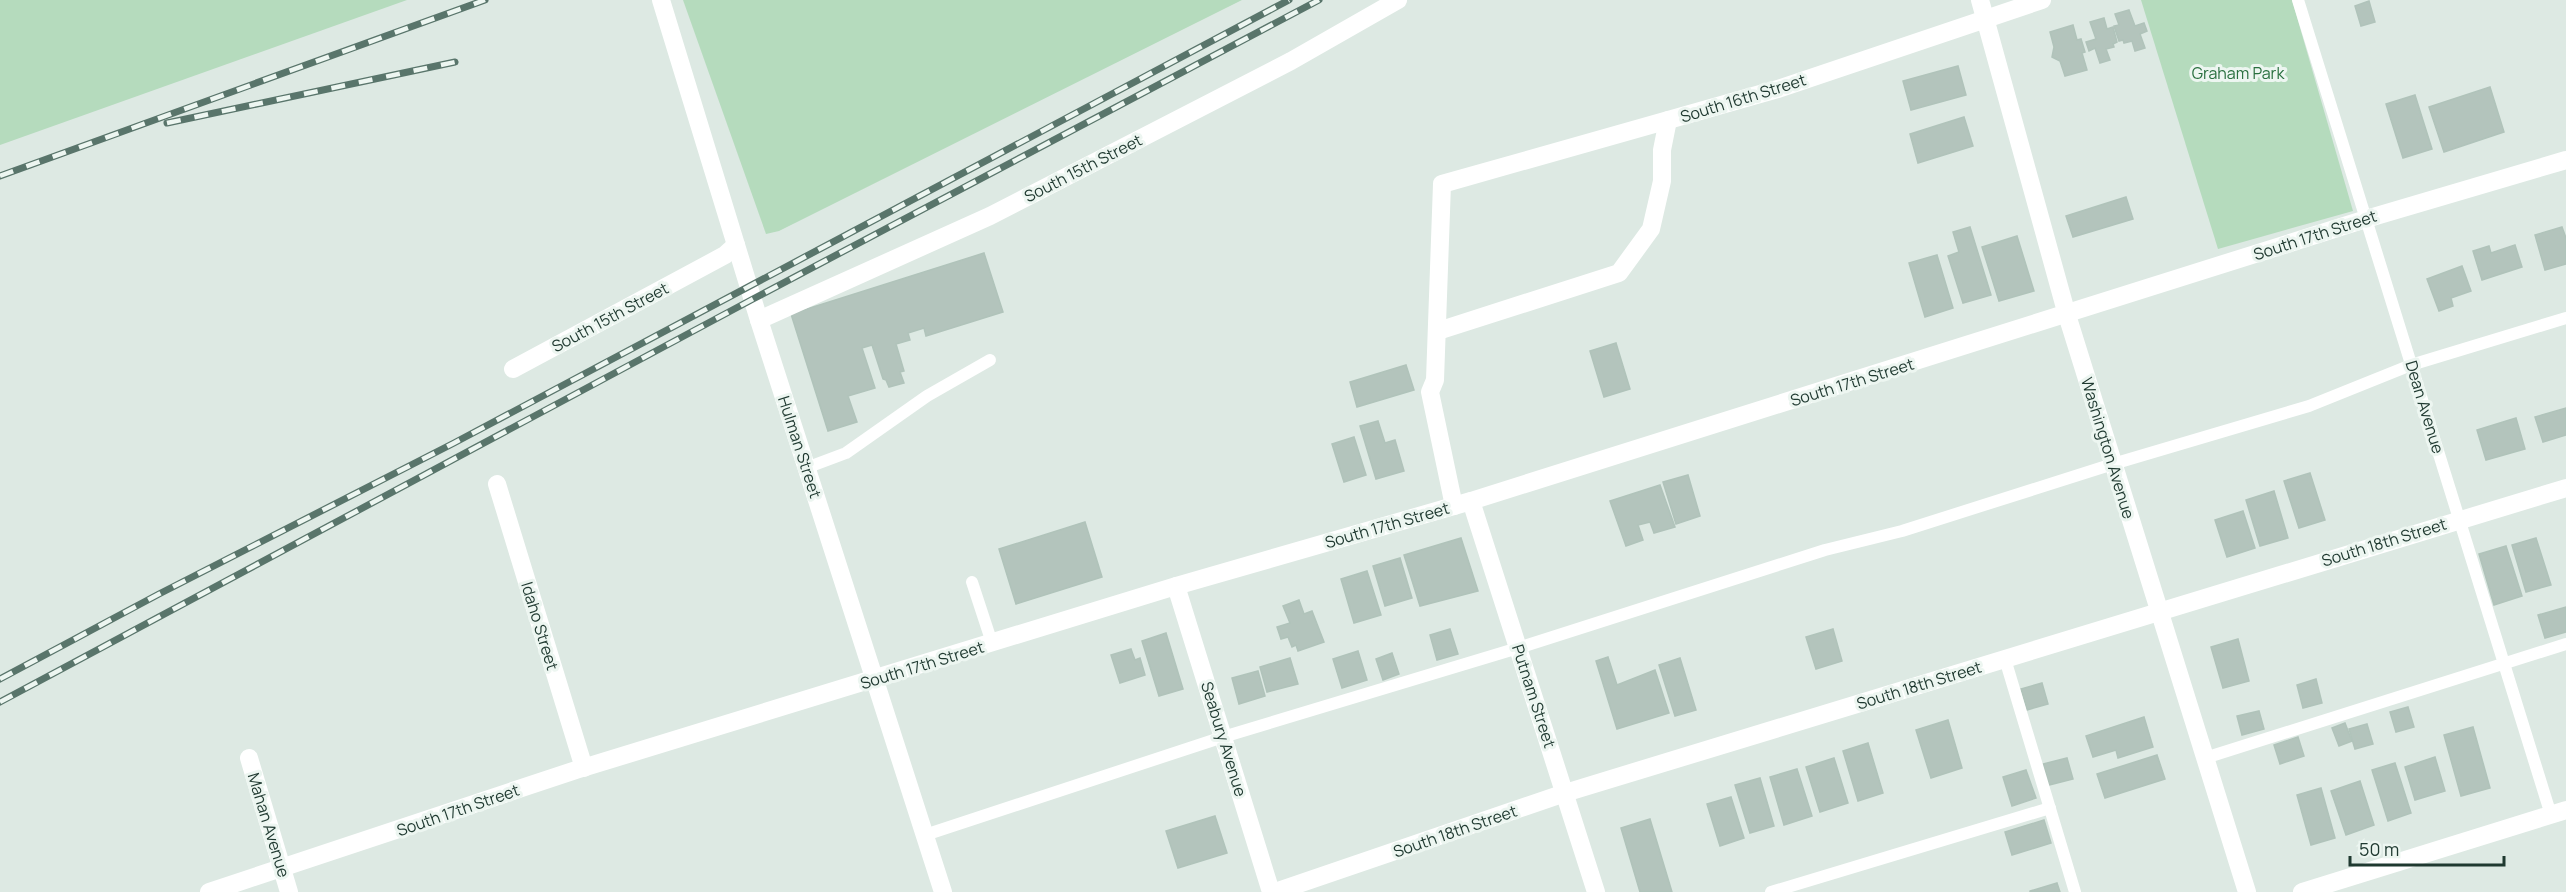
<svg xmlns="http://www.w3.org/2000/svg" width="2566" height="892" viewBox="0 0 2566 892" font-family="Manrope,sans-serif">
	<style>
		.green { fill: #b5dbbd }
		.building { fill: #b3c4bc; stroke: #b0c3ba; stroke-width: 1.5 }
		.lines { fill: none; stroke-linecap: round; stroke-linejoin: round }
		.service { stroke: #fff; stroke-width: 12 }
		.minor { stroke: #fff; stroke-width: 18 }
		.tertiary { stroke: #fff; stroke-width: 18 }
		.rail-casing { stroke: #59756b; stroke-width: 7 }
		.rail { stroke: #edf6f1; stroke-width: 4.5; stroke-dasharray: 14; stroke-linecap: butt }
		.labels { text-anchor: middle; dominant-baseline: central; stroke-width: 6; stroke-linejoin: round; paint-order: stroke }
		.park-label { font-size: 16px; fill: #29703f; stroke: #edf6f1 }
		.street-label { font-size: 16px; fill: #1f3930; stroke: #edf6f1 }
	</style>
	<rect width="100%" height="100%" fill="#dde9e3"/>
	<g class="green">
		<path d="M0,0H407L0,145Z"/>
		<path d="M683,0H1242L779,231L766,234Z"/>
		<path d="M2141,0H2292L2353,211L2218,249Z"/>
	</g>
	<g class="building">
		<path d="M2369,1L2375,22L2361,26L2355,6Z"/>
		<path d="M2129,10L2135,26L2144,23L2147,31L2140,34L2145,48L2135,51L2132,41L2124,43L2123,40L2119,41L2114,26L2119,25L2115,14Z"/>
		<path d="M2104,18L2107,29L2113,27L2117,42L2113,44L2114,47L2106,49L2110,60L2100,63L2095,48L2089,51L2086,42L2096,39L2090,22Z"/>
		<path d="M2073,25L2077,40L2081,39L2085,52L2082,53L2087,70L2065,76L2060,61L2052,57L2054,47L2050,32Z"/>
		<path d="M1958,66L1966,95L1911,110L1903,81Z"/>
		<path d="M2490,87L2504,132L2444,152L2429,107Z"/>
		<path d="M2415,95L2432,149L2403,158L2386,104Z"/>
		<path d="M1964,117L1973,146L1918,163L1910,134Z"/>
		<path d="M2126,197L2133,219L2073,237L2066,216Z"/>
		<path d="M1970,227L1991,295L1963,303L1948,256L1959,252L1953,232Z"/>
		<path d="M2562,227L2566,238V264L2545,270L2535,235Z"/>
		<path d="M2017,236L2034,291L1999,301L1982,247Z"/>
		<path d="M2515,245L2522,267L2482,280L2473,251L2489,246L2491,253Z"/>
		<path d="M984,253L1003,312L926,336L924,328L908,333L910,340L896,344L904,371L900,372L904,383L889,387L886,380L883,379L872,345L862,348L875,388L848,396L857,422L828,431L791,314Z"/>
		<path d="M1937,255L1953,308L1925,317L1909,263Z"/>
		<path d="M2462,266L2471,291L2451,298L2453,306L2439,311L2427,279Z"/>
		<path d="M1616,343L1630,389L1604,397L1590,351Z"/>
		<path d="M1406,365L1414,390L1357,407L1350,382Z"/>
		<path d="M2566,408V435L2543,442L2535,417Z"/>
		<path d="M2516,418L2525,449L2486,460L2477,430Z"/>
		<path d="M1378,421L1385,443L1395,440L1404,471L1376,479L1360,426Z"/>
		<path d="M1354,437L1366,475L1344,482L1332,444Z"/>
		<path d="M2310,473L2325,520L2299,528L2284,481Z"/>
		<path d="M1688,475L1700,516L1676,524L1663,482Z"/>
		<path d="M1660,485L1675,527L1654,533L1650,522L1638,525L1643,540L1626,546L1610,501Z"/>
		<path d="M2274,491L2288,538L2260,546L2246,500Z"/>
		<path d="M2243,511L2255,548L2227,557L2215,520Z"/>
		<path d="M1085,522L1102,577L1016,604L999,549Z"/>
		<path d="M1461,538L1478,591L1420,606L1404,555Z"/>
		<path d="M2536,538L2551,585L2526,592L2512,545Z"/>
		<path d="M2506,546L2522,596L2494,605L2479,554Z"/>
		<path d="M1400,558L1412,598L1385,606L1373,566Z"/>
		<path d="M1367,571L1381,615L1354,623L1341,579Z"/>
		<path d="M1299,600L1304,614L1312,611L1324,642L1298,651L1296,645L1292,647L1288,637L1281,639L1277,627L1290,623L1283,606Z"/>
		<path d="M2566,607V632L2545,638L2538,615Z"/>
		<path d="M1450,629L1458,654L1437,660L1430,635Z"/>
		<path d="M1833,629L1842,661L1816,669L1806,637Z"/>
		<path d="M1166,633L1183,689L1159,696L1142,641Z"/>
		<path d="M2238,639L2249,681L2223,688L2211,647Z"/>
		<path d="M1131,649L1135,660L1140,658L1145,675L1120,683L1111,655Z"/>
		<path d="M1358,651L1367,680L1342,688L1333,659Z"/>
		<path d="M1392,653L1399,674L1383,680L1376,659Z"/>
		<path d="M1608,657L1617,685L1655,670L1669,713L1617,729L1596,661Z"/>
		<path d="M1290,658L1298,684L1267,692L1260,667Z"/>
		<path d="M1680,658L1696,710L1675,716L1659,665Z"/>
		<path d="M1258,671L1265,696L1239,704L1232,678Z"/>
		<path d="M2316,679L2322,703L2303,708L2297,685Z"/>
		<path d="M2042,683L2048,704L2027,710L2021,689Z"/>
		<path d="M2408,707L2414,727L2396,732L2390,712Z"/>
		<path d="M2259,711L2264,729L2242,735L2237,716Z"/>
		<path d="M2144,717L2153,747L2118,758L2116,750L2093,757L2086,736Z"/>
		<path d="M1948,720L1962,768L1931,778L1916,730Z"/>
		<path d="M2345,723L2352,741L2339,746L2332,728Z"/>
		<path d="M2367,724L2373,744L2355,749L2349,729Z"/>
		<path d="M2473,727L2490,788L2461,796L2444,735Z"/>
		<path d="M2298,737L2304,756L2280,764L2274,745Z"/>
		<path d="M1868,743L1883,793L1858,801L1843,751Z"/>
		<path d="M2157,755L2165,779L2105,798L2097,774Z"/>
		<path d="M2435,757L2445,791L2415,800L2405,767Z"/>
		<path d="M1834,758L1848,803L1820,812L1806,767Z"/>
		<path d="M2067,758L2073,779L2049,785L2043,764Z"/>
		<path d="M2395,763L2411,813L2388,821L2372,770Z"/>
		<path d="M1797,769L1812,816L1784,825L1770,777Z"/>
		<path d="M2026,770L2036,798L2012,806L2003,777Z"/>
		<path d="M1760,778L1774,826L1750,833L1735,785Z"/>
		<path d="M2360,781L2374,825L2346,835L2331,791Z"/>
		<path d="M2321,788L2335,838L2311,845L2297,795Z"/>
		<path d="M1731,797L1744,838L1720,846L1707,804Z"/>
		<path d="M1215,816L1227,853L1178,868L1166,831Z"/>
		<path d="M1650,819L1672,892H1640L1621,828Z"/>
		<path d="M2044,820L2051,843L2012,855L2005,832Z"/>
		<path d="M2057,883L2060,892H2030V891Z"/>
	</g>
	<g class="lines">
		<g class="service">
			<path d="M2298,0L2551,815"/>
			<path d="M806,468L846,453L927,396L990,360"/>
			<path d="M972,582L992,643"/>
			<path d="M2005,659L2075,892"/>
			<path d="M2205,758L2566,644"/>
			<path d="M925,835L1223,737L1518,648L1825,550L1902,531L2113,464L2309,406L2411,365L2566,318"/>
			<path d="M1771,892L2050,808"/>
		</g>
		<g class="minor">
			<path d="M1980,0L2067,315L2247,892"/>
			<path d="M759,320L990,216L1291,61L1398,0"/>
			<path d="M1438,331L1619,273L1651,229L1662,181V150L1668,120"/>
			<path d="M513,369L725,255L736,245"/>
			<path d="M497,484L584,768"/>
			<path d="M1471,501L1596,892"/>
			<path d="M1454,506L1430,392L1435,380L1442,184L1778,89L2042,0"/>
			<path d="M1176,586L1271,892"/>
			<path d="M249,758L289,892"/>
			<path d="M209,892L576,770L1176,586L1471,501L2366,219L2566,160"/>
			<path d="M1275,892L1565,793L2566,488"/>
		</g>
		<g class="tertiary">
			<path d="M661,0L759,320L943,892"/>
			<path d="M2302,892L2566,810"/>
		</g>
		<g class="rail-casing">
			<g id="rail">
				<path d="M167,123L455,62"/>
				<path d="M0,176L485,0"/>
				<path d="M0,679L159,594L454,443L1289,0"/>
				<path d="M0,702L753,299L1319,0"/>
			</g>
		</g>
		<use href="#rail" class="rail"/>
	</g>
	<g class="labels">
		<g class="park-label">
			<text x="2238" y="73">Graham Park</text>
		</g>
		<g class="street-label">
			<text transform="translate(1743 98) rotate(-17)">South 16th Street</text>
			<text transform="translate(1083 168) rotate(-27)">South 15th Street</text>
			<text transform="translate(2315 235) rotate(-18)">South 17th Street</text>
			<text transform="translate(610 317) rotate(-28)">South 15th Street</text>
			<text transform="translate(1852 382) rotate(-17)">South 17th Street</text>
			<text transform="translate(2425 407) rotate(73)">Dean Avenue</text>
			<text transform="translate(800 447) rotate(72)">Hulman Street</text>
			<text transform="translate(2108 448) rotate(73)">Washington Avenue</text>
			<text transform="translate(1387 525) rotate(-16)">South 17th Street</text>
			<text transform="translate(2384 542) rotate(-17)">South 18th Street</text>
			<text transform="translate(540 626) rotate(73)">Idaho Street</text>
			<text transform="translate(922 665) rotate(-17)">South 17th Street</text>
			<text transform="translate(1919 685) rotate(-17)">South 18th Street</text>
			<text transform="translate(1534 696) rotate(72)">Putnam Street</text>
			<text transform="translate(1224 739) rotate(73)">Seabury Avenue</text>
			<text transform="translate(458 810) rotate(-19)">South 17th Street</text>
			<text transform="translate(269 825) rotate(73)">Mahan Avenue</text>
			<text transform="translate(1455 831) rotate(-19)">South 18th Street</text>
		</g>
	</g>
	<path d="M2350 856v9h154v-9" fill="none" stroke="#1f3930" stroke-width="3"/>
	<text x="2359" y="856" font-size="18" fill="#1f3930" stroke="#edf6f1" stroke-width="4.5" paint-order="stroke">50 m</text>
</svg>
